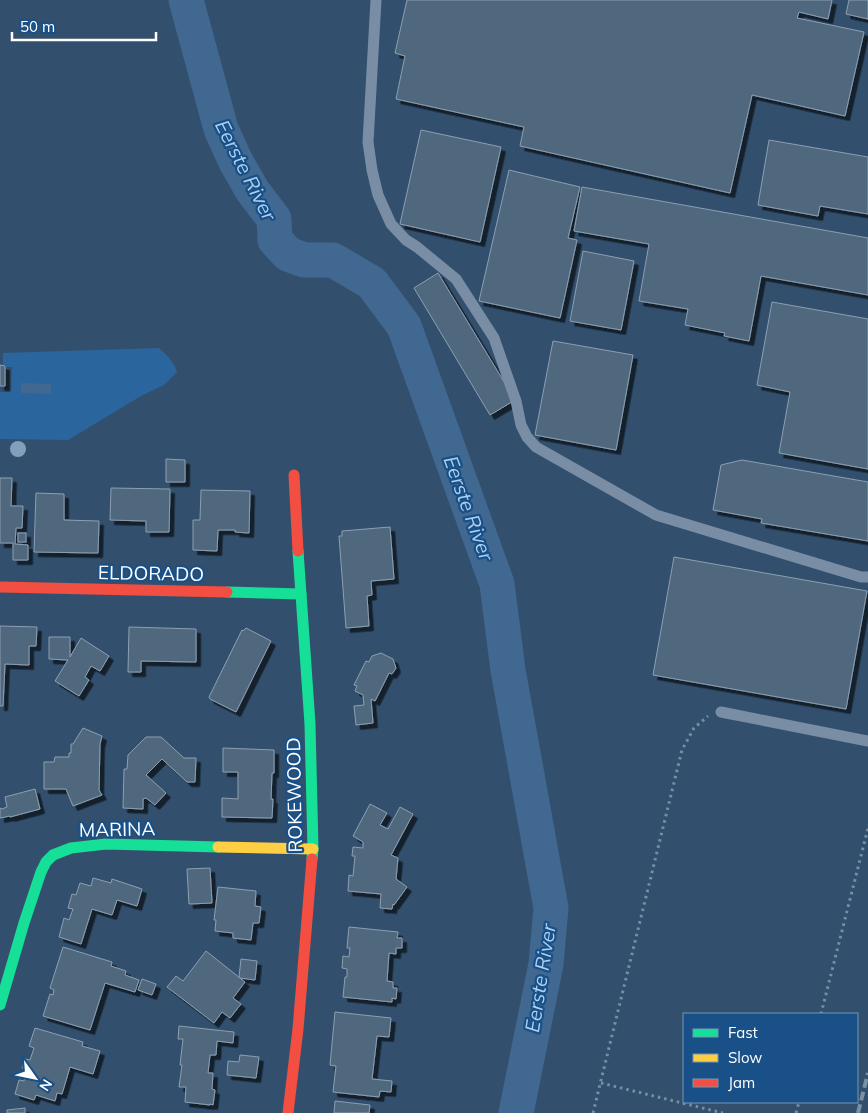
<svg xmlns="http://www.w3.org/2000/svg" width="868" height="1113" viewBox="0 0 868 1113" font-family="Mulish,sans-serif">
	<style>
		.green { fill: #2a659d }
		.water { fill: #416890 }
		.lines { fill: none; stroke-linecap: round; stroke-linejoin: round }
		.river { stroke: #416890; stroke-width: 35 }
		.building { fill: #4f677e; stroke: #8d9fb1; filter: url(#shadow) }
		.path { stroke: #798ea4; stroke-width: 3; stroke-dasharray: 2.5 4; stroke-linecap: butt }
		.lane { stroke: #798ea4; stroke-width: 11 }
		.fast { stroke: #16e098; stroke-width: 11 }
		.slow { stroke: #ffcf43; stroke-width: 11 }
		.jam { stroke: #f24e42; stroke-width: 11 }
		.rail { stroke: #7a90a3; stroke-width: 4; stroke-dasharray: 9 4; stroke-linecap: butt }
		.tree { fill: #839fba }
		.labels { text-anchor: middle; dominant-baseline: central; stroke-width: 4.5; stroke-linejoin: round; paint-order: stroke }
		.street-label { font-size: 19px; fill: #fff; stroke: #195087 }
		.water-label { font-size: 20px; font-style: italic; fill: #acd1f4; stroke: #195087 }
	</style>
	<defs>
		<filter id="shadow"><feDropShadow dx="4.5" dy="4.5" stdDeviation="0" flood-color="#0009"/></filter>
	</defs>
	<rect width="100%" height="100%" fill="#32506e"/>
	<path class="green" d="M159,348C167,356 174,361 177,372L164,385L141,396L68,440L0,439V392H11L12,367H6V365H3V353Z"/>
	<path class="water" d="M21,383L51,384V394L21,393Z"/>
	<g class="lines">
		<path class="river" d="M186,0L221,129L235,160L252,190L274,219L275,240L288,254L304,260H333L372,283L404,326L497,584L508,670L551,908L546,964L516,1113"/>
	</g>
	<g class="building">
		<path d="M407,0H832L828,19L799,12L797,18L864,32L845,116L752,95L730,193L520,146L524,127L396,99L405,56L395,53Z"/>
		<path d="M849,0H868V19L846,14Z"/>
		<path d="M421,130L501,147L480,242L400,224Z"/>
		<path d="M769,140L868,157V214L820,206L818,216L758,205Z"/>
		<path d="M509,170L580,187L568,238L577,240L560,318L479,301Z"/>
		<path d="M582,187L868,238V295L761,276L749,341L724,336L725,333L685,325L688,309L639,301L649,244L574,231Z"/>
		<path d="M583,251L634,261L621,330L570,321Z"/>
		<path d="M438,273L515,400L490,415L414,288Z"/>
		<path d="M772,302L868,319V469L779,453L790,392L757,385Z"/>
		<path d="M553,341L633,355L616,450L535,435Z"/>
		<path d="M0,365L5,366V386H0Z"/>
		<path d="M166,459L185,460V482H166Z"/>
		<path d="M742,460L868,482V541L761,523L762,519L713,510L721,465Z"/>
		<path d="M0,478H12L11,506H23L22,528H16L15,544L28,545V560H13V543H0Z"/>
		<path d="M111,488L170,489L169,532H146V521L110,520Z"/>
		<path d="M201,490L250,491L249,533L235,532V530H218L217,551L193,550V520H200Z"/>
		<path d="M36,493L64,494V520L99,521L98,553L34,552Z"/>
		<path d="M390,527L394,579L371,581L372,595L367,596L369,626L346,628L339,536H342V531Z"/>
		<rect x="18" y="533" width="8" height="9"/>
		<path d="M674,557L867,591L846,709L653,675Z"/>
		<path d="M0,626L37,627L36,646H29V665L5,664L3,706H0Z"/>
		<path d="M129,627L196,629V662L141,661V672H128Z"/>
		<path d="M246,628L271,641L236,712L210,699L209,697L242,630L243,631Z"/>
		<path d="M49,637H70V657L81,638L109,656L100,671L91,666L85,677L89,680L79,696L55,681L68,660L49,659Z"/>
		<path d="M381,653L393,659L396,668L392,674L389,673L375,701L371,699L373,723L356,725L354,706L364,705L363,695L355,691L357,686L354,685L366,661L369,662L372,656Z"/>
		<path d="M83,728L102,736L100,744L99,790L102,795L73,806L66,789H44V762H54L55,757H69V753H71V744H73Z"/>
		<path d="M146,737H161L184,758H196L195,782H187L162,759L146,775L166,793L155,805L146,798L143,799V809L123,808L124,769H127L128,755Z"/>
		<path d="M223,748L274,750V773H272L271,799H273L272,818L222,817V798L238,799V772H223Z"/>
		<path d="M35,789L40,809L10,817V816L0,818V808L2,809L7,807L5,797Z"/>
		<path d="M370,804L387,813L380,825L388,829L400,807L413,814L391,855L398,858L396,879L407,887L394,905L393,904L392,909L380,908L381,894L348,891L349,875L353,876L355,856H352L353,847L363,848V842L353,836Z"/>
		<path d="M210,868L212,903L189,904L187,869Z"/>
		<path d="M93,878L111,883L112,879L142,889L137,906L117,900L112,915L92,909L81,944L59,937L64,918L69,920L73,909L68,908L72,894L76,895L80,883L91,886Z"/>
		<path d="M218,887L256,891L255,906L261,907L259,923H253L251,940L233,938V933L215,931L216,920H214Z"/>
		<path d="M349,927L398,932L397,938H402V948H396V954L389,953L387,981L393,982V988H397L396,999L392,998V1002L343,997L345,977H347V969L342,968L343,956L349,957L350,948H347Z"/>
		<path d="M63,947L112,962L111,966L126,971L125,975L139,980L135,992L105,983L90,1030L43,1016L50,994L53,995L54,990L50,988Z"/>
		<path d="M206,951L245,982L233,998L241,1004L230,1018L222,1012L214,1023L167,987L176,976L183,981Z"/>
		<path d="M241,959L257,961L255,980L240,978L239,977Z"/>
		<path d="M142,979L156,984L152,995L138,990Z"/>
		<path d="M335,1012L391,1018L389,1037L377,1036L372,1079L392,1081L391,1092L380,1091L379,1097L333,1092L336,1066L330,1065Z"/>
		<path d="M179,1026L234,1032L233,1043L217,1041L216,1055H210L208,1073H213L212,1089L215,1090L213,1105L210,1104V1105L185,1102L186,1087H179L182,1065H180L183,1039H178Z"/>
		<path d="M35,1028L83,1042L82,1046L100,1051L93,1074L70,1067L62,1094L57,1093L55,1101L36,1095L34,1100L15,1094L19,1080L24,1081L27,1070L22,1068L25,1059L30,1060L34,1048L29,1046Z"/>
		<path d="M240,1055L259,1057L256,1078L227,1075L228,1061L239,1062Z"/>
		<path d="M335,1101L370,1105L369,1113H334Z"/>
		<path d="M25,1108V1113H7V1110Z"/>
	</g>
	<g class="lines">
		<g class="path">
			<path d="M821,1014L868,828"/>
			<path d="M601,1083L723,1113"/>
			<path d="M593,1113L682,750L694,728L708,716"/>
			<path d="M796,1113L799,1102"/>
		</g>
		<g class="lane">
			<path d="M376,0L368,142L372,170L378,195L391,224L406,240L417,247L456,279L494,338L516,401L521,425L527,437L536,447L656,515L861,577H868"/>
			<path d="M721,712L868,741"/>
		</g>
		<g class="fast">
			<path d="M298,551L310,724L313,849L312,859"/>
			<path d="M227,592L301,594"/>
			<path d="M0,1005L24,923L41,872L46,862L53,855L71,848L106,844L218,847"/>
		</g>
		<path class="slow" d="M218,847L313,849"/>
		<g class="jam">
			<path d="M294,475L298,551"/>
			<path d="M0,587L227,592"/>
			<path d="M288,1113L298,1029L312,859"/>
		</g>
		<path class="rail" d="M858,1113L868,1073"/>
	</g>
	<circle class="tree" cx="18" cy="449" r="8"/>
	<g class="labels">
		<g class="street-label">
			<text transform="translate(151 573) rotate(1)">ELDORADO</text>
			<text transform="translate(294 795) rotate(-91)">ROKEWOOD</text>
			<text transform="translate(117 829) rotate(-1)">MARINA</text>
		</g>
		<g class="water-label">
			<text transform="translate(246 170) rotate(63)">Eerste River</text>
			<text transform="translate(469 508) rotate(70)">Eerste River</text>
			<text transform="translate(540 978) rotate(-81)">Eerste River</text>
		</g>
	</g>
	<rect x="683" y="1013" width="175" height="90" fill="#195087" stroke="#7596b7"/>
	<rect x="693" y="1029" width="25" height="8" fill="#16e098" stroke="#7596b7"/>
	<text x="728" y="1038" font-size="15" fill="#ffffff">Fast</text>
	<rect x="693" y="1054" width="25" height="8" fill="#ffcf43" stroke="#7596b7"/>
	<text x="728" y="1063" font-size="15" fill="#ffffff">Slow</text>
	<rect x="693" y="1079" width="25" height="8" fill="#f24e42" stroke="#7596b7"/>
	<text x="728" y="1088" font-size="15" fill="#ffffff">Jam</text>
	<g transform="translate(35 1078) rotate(123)" stroke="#195087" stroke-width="4" paint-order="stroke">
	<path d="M0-4L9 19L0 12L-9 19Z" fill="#ffffff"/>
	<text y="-8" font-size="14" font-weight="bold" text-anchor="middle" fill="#ffffff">N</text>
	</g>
	<path d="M12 32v8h144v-8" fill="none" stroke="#ffffff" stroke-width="2.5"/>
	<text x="20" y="32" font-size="15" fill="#ffffff" stroke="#195087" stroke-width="4" paint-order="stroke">50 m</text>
</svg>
